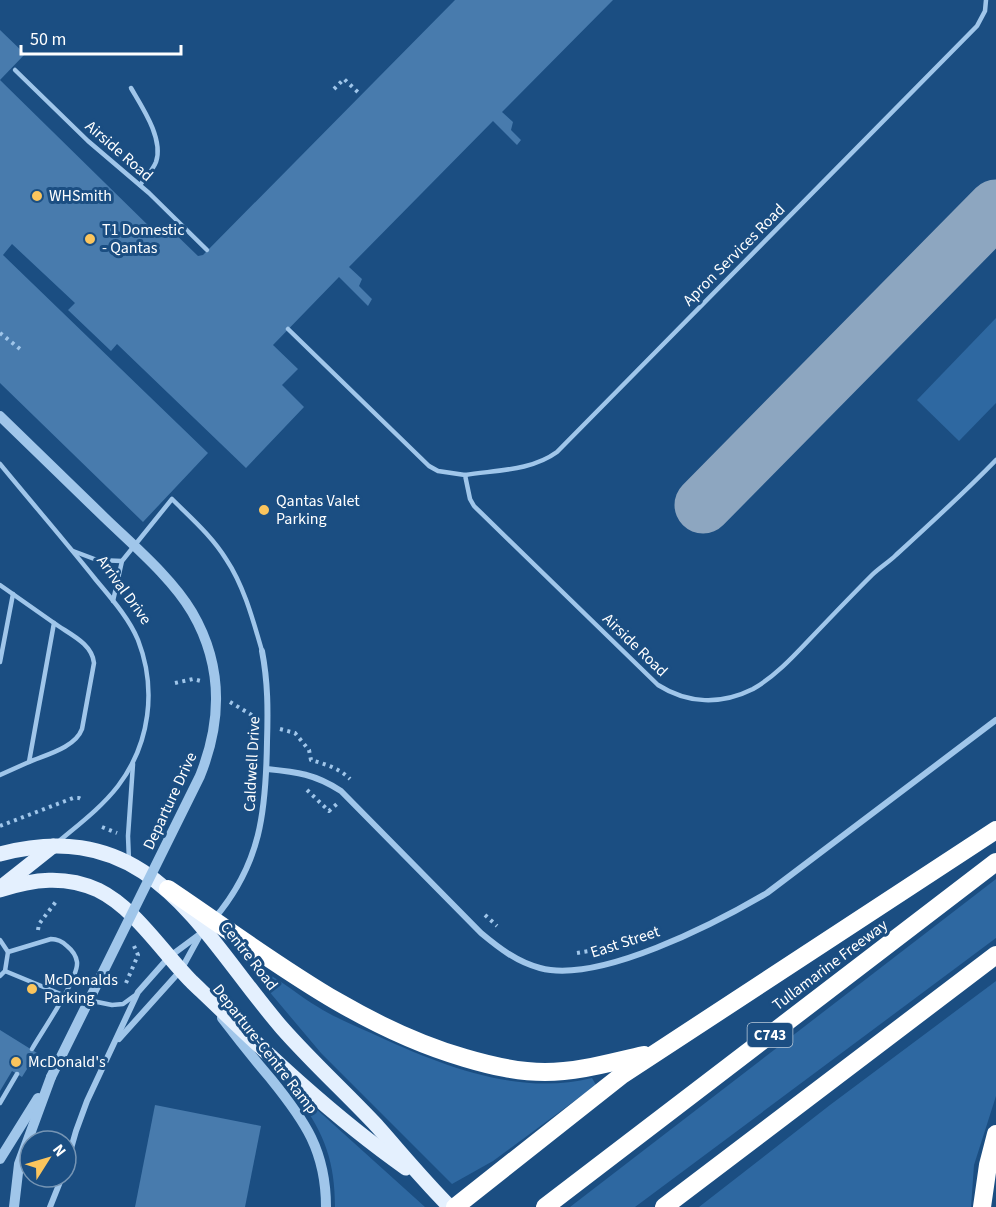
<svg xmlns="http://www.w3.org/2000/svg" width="996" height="1207" viewBox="0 0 996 1207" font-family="'Source Sans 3',sans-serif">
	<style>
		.green { fill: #2e68a1 }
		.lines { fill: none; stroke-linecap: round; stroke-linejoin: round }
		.taxiway { stroke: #8da6c0; stroke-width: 57 }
		.building { fill: #487bad }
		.path { stroke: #a0c6ea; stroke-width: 4; stroke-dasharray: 3 4.5; stroke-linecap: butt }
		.service { stroke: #a0c6ea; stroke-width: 4.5 }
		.minor { stroke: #a0c6ea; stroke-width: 6 }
		.tertiary { stroke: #a0c6ea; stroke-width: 10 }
		.primary { stroke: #e4f0fe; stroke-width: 15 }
		.motorway { stroke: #fff; stroke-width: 18 }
		.tertiary-bridge { stroke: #a0c6ea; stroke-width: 10 }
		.poi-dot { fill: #fbc55d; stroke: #1b4e82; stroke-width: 2 }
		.labels { text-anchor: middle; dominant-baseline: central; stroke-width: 6; stroke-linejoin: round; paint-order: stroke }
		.shield { fill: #1b4e82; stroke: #bbcada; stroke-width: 1.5 }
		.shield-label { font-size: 15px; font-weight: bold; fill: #fff }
		.street-label { font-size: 16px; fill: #fff; stroke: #1b4e82 }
		.poi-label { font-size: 16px; fill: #fff; stroke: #1b4e82; text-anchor: start }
	</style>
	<rect width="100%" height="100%" fill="#1b4e82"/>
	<g class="green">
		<path d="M996,318V403L959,441L917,400Z"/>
		<path d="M996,879V938L635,1207H570Z"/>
		<path d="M264,972C283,981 299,996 318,1007C334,1017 353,1025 371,1033C438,1064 517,1097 592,1078L596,1085L493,1161L452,1184L321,1053L262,983L259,977Z"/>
		<path d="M996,981V1096L974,1165L971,1207H699L830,1105Z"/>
		<path d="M303,1097L425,1207H335C335,1163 325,1134 299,1099Z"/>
	</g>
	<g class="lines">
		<path class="taxiway" d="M703,505L996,208"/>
	</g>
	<g class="building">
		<path d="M455,0H613L502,112L513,122L511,130L521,140L517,145L493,121L349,267L362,279L359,286L372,299L368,306L339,277L273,345L298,369L282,385L304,407L246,468L117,344L111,351L68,310L75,303L12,244L3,255L208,453L143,522L0,383V30L25,54L0,80L157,234L166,225L198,256L203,255Z"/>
		<path d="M0,1030L37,1053L22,1077L12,1071L0,1091Z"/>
		<path d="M155,1105L261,1126L245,1207H135Z"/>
	</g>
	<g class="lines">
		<g class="path">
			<path d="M334,89L344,79L361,95"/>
			<path d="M0,333L20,349"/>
			<path d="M175,683L193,679L201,681"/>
			<path d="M230,702L255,717"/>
			<path d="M280,729L295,733L309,750L311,760C325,764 339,768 350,779"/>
			<path d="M307,790L329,811L337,804"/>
			<path d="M0,826L73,798H79L81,799"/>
			<path d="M102,827L117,833"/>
			<path d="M485,915L497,926"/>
			<path d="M38,930L39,924L58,899"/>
			<path d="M577,953L602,949"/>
			<path d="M126,983L138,955L134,946"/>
		</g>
		<g class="service">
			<path d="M15,70L88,141L149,193L207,250"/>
			<path d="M131,88C142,107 164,139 156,162C153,170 145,178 140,185"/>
			<path d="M288,329L429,466L438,471L465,475L470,499L474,506L658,685C688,704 721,705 753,689C774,677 792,658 808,641C829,619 850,597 872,575C879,568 889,562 896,555C930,524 964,493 996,460"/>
			<path d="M0,464C32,503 65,541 96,580C111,598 129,618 138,640C157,689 150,744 118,786C101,808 78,825 58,842"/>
			<path d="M465,475C496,470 531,471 557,452L977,26L985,11L986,0"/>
			<path d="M73,551L97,560L122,561"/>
			<path d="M0,585L54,623L29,762L0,775"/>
			<path d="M113,601L122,561L172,499C191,518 212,536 226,559C244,586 253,620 262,651"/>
			<path d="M0,662L13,594"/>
			<path d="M29,762C45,755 75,748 82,729L94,663C92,643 69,634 54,623"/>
			<path d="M129,861L128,836L133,764"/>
			<path d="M0,940L8,952L5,971L0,976"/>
			<path d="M8,952L51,939C58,939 62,941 67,946C72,950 76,955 77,962C79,978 41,1033 32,1049"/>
			<path d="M5,971L63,995L112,1005L123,1004L134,996"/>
			<path d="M0,1103L17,1074"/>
		</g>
		<g class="minor">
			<path d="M267,769C297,772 315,774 341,791L481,933C499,948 517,962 540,968C599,984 716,923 767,893L996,720"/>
			<path d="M214,919C261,864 266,811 267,742C268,710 268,682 262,651"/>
			<path d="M119,1039L181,970L199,937"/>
			<path d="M66,1166L76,1131L87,1101L138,992L169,957L204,931"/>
			<path d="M50,1207L62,1177"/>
		</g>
		<g class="tertiary">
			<path d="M222,1018C238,1039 254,1059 271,1079C305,1121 326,1151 326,1207"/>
			<path d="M0,1159L38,1098"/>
			<path d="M14,1207L19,1164L51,1077"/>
		</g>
		<g class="primary">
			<path d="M0,854C152,814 200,933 282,1028C312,1062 346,1093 377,1126C401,1153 424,1181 450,1207"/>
			<path d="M4,885L53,846"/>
			<path d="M0,890C33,879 65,875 98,890C135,908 163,953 192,982C260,1047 329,1114 406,1168"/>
		</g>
		<g class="motorway">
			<path d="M168,889C262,952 354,1026 465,1058C492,1066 517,1072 545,1072C579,1072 612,1062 644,1055"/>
			<path d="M455,1207L622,1075L996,830"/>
			<path d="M545,1207L996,862"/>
			<path d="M664,1207L996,955"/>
			<path d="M982,1207L988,1165L996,1134"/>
		</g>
		<path class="tertiary-bridge" d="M0,416C35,450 70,484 105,518C134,546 172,578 192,612C223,665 222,721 200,776L51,1077"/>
	</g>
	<g class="poi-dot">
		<circle cx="37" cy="196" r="6"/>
		<circle cx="90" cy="239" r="6"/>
		<circle cx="264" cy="510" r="6"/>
		<circle cx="32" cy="989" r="6"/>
		<circle cx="16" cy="1062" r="6"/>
	</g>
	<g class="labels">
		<rect class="shield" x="747.5" y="1023" width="45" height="24" rx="4.5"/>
		<g class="shield-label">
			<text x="770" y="1035">C743</text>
		</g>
		<g class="street-label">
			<text transform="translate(119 151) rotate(41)">Airside Road</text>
			<text transform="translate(734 255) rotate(-45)">Apron Services Road</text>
			<text transform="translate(124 590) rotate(54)">Arrival Drive</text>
			<text transform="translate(635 645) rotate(44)">Airside Road</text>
			<text transform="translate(252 764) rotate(-87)">Caldwell Drive</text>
			<text transform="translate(170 801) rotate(-65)">Departure Drive</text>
			<text transform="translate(625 942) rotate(-18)">East Street</text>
			<text transform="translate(249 956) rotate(52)">Centre Road</text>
			<text transform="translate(830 965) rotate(-37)">Tullamarine Freeway</text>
			<text transform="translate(265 1049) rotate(52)">Departure-Centre Ramp</text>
		</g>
		<g class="poi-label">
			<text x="49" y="196">WHSmith</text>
			<text x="102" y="230">T1 Domestic<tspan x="102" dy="18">- Qantas</tspan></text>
			<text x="276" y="501">Qantas Valet<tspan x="276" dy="18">Parking</tspan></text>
			<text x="44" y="980">McDonalds<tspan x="44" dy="18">Parking</tspan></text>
			<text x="28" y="1062">McDonald's</text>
		</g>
	</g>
	<g transform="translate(48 1159) rotate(53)"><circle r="28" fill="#1b4e82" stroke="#7695b4" stroke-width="1.5"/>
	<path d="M0-4.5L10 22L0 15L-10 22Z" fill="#fbc55d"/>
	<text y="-9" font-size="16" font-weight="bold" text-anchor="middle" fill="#ffffff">N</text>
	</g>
	<path d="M21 45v9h160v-9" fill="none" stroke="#ffffff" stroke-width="3"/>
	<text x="30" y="45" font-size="18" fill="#ffffff" stroke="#1b4e82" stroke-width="4.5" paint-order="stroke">50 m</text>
</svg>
